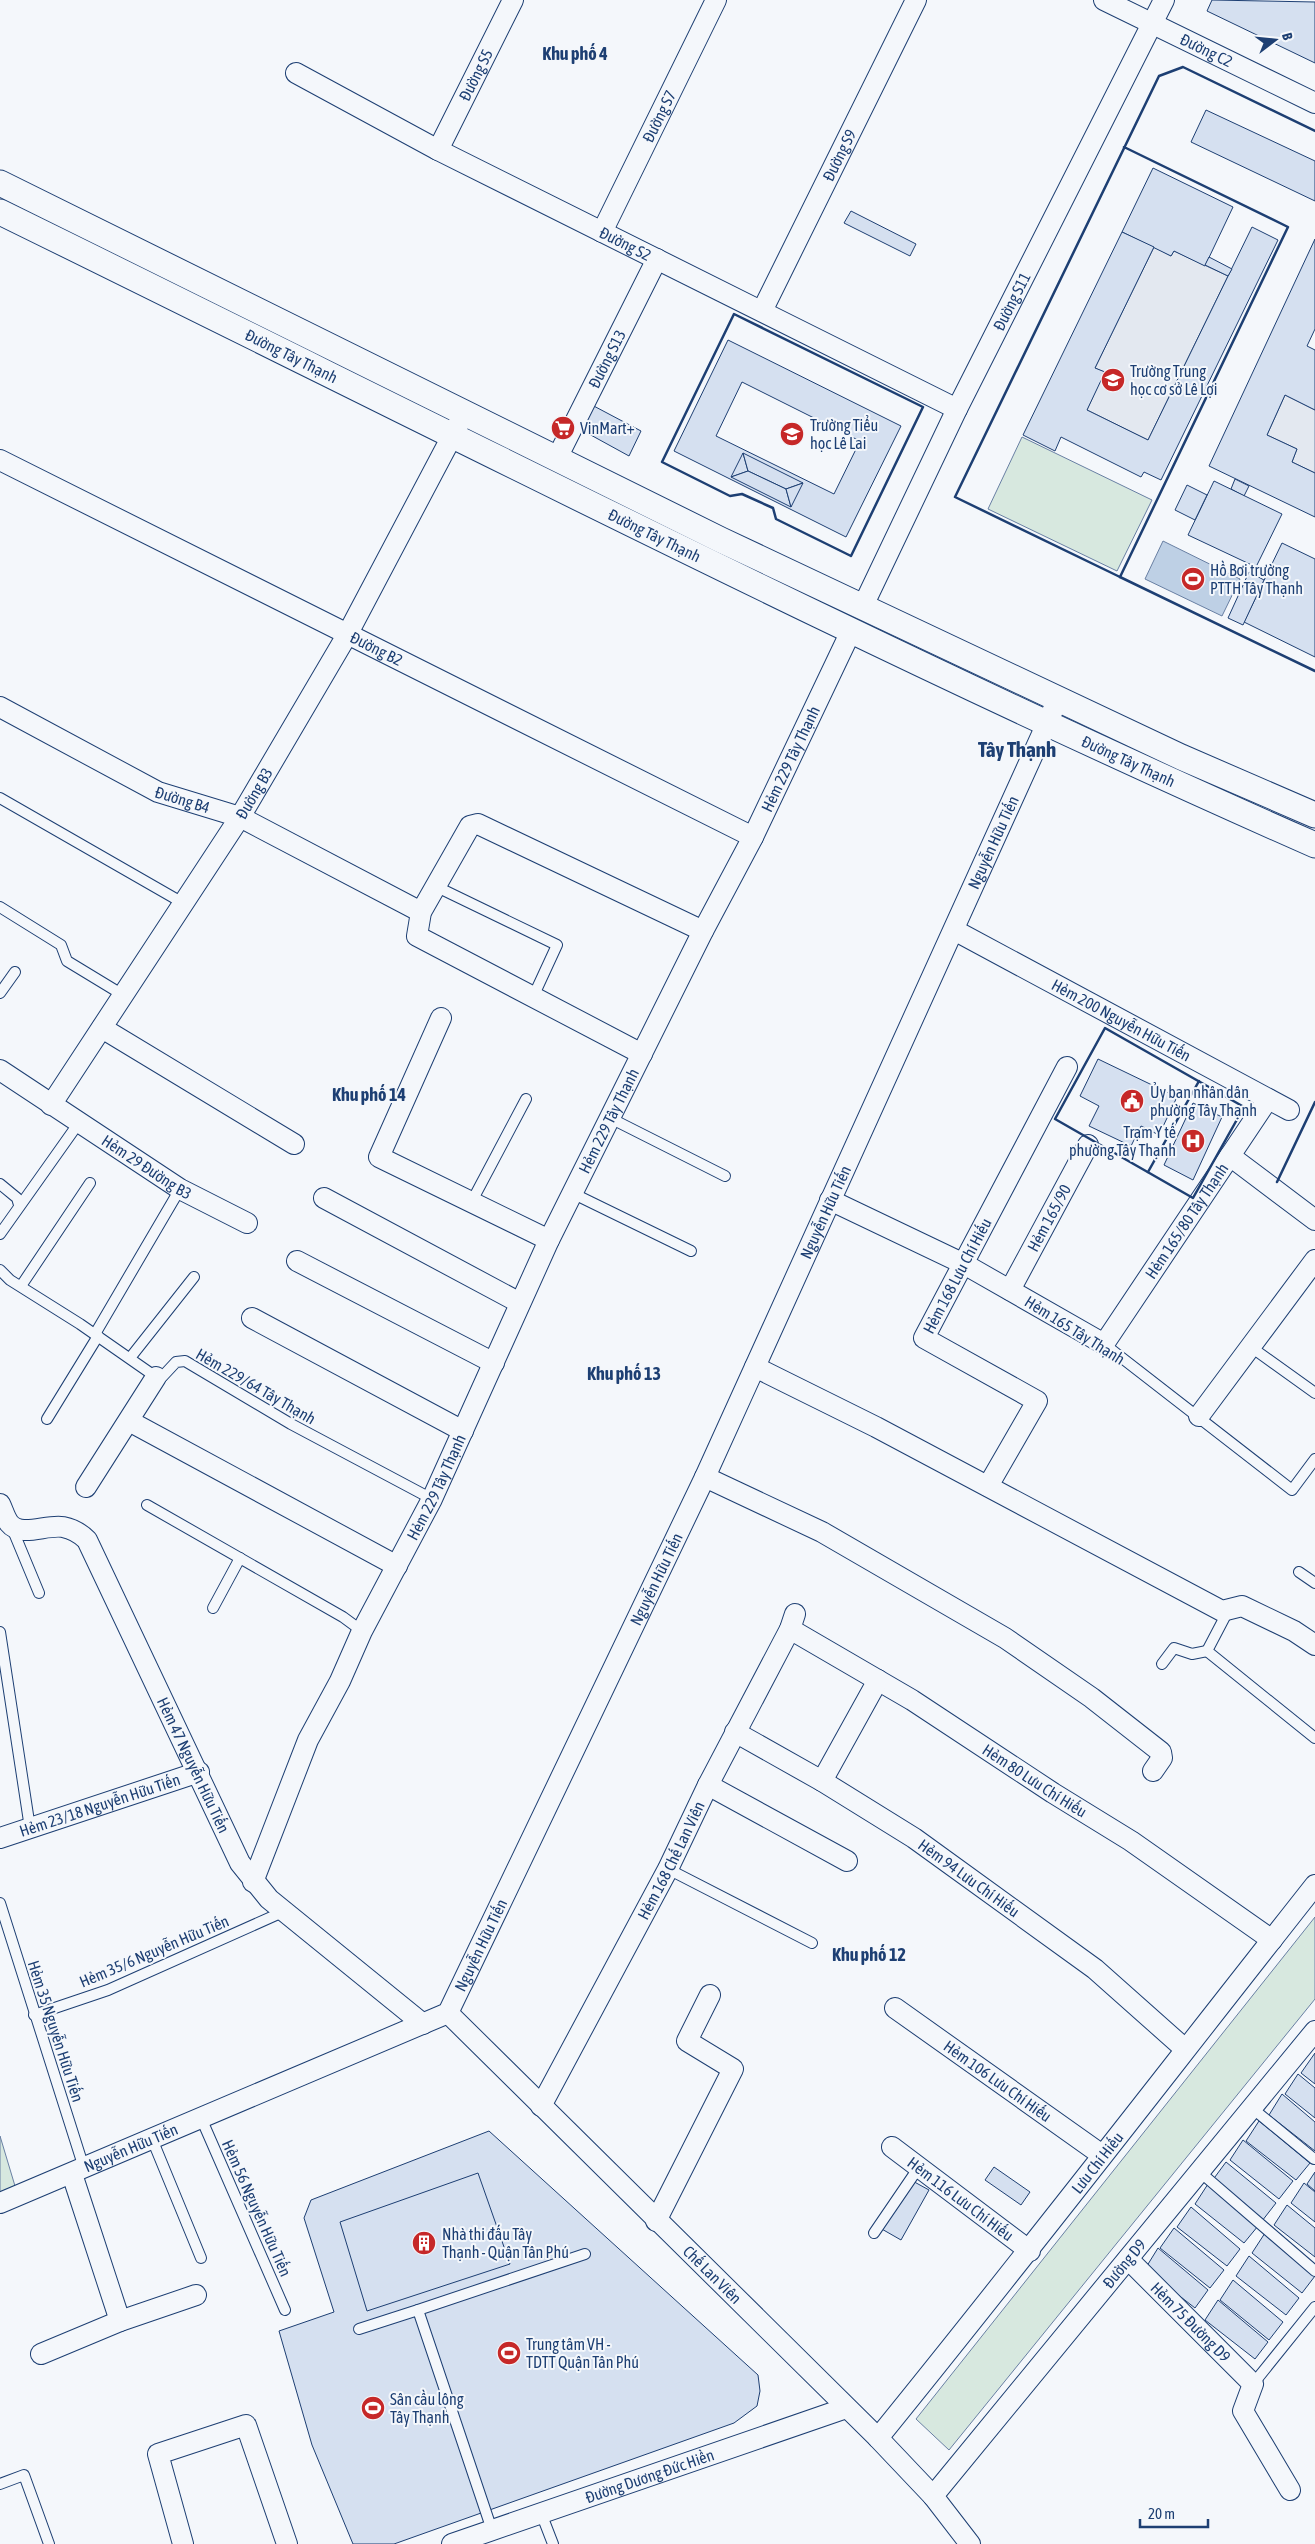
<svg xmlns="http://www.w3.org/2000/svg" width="1315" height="2544" viewBox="0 0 1315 2544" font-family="'Asap Condensed',sans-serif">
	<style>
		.green { fill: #d7e8df; stroke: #687fa3 }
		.parking { fill: #e3e8f0; stroke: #687fa3 }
		.water { fill: #bed0e5; stroke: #687fa3 }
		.building { fill: #d5e0f0; stroke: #1d3f73; fill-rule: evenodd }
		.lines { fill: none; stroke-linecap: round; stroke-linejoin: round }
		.service-casing { stroke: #1d3f73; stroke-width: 12 }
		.minor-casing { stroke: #1d3f73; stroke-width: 22 }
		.tertiary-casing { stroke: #1d3f73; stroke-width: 27 }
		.service { stroke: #f4f7fb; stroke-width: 10 }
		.minor { stroke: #f4f7fb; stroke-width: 20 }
		.tertiary { stroke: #f4f7fb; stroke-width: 25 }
		.wall { stroke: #1d3f73; stroke-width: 2.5 }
		.labels { text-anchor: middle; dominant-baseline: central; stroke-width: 4; stroke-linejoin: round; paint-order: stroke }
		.street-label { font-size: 16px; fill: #1d3f73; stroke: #f4f7fb }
		.poi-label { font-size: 16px; fill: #1d3f73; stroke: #f4f7fb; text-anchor: start }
		.neighbourhood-label { font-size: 18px; font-weight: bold; fill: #1d3f73; stroke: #f4f7fb }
		.district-label { font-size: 21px; font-weight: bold; fill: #1d3f73; stroke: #f4f7fb }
	</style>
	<rect width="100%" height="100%" fill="#f4f7fb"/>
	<g class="green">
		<path d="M1022,437L1152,500L1117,571L988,509Z"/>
		<path d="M1315,1917V1999L949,2450L916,2419Z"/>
		<path d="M0,2136L15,2186L0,2192Z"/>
	</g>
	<g class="parking">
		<path d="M1154,247L1171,256L1174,251L1228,276L1148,440L1087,410L1104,372L1095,368Z"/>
		<path d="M1285,395L1315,410V473L1292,462L1297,449L1267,435Z"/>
	</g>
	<path class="water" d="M1163,541L1240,579L1222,616L1145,579Z"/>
	<g class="building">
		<path d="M1212,0L1315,2V63L1207,11Z"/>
		<path d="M1206,110L1315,161V201L1191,142Z"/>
		<path d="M1153,168L1233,207L1205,266L1174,251L1171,256L1122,232Z"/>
		<path d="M851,211L916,244L910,256L844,223Z"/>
		<path d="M1252,227L1278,240L1161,480L1144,472L1141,477L1061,437L1055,451L1023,435L1122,232L1154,247L1095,368L1105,372L1087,410L1148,440Z"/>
		<path d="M1315,239V329L1307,346L1315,350V410L1285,395L1267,435L1297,449L1292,462L1315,473V517L1209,466Z"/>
		<path d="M1209,257L1232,269L1228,276L1205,265Z"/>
		<path d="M728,340L901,426L846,537L674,451ZM742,382L860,441L834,494L716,436Z"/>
		<path d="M590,404L641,431L629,456L578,428Z"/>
		<path d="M743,453L748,471L731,477Z"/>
		<path d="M743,453L803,483L786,489L748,471Z"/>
		<path d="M748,471L786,489L791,507L731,477Z"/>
		<path d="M1235,479L1249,486L1244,496L1231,489Z"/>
		<path d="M1214,481L1282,514L1256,567L1188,535Z"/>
		<path d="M803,483L791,507L786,489Z"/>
		<path d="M1187,485L1207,495L1195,520L1175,510Z"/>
		<path d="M1282,543L1315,559V657L1244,622Z"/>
		<path d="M1249,572L1264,580L1243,625L1228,618Z"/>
		<path d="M1098,1059L1177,1097L1159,1135L1141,1126L1131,1146L1089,1126L1099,1106L1080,1096Z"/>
		<path d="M1193,1103L1222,1117L1193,1180L1164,1165Z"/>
		<path d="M1315,2053V2084L1301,2073Z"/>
		<path d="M1298,2074L1315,2088V2118L1285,2094Z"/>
		<path d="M1282,2094L1315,2122V2151L1269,2115Z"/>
		<path d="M1259,2121L1310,2163L1296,2180L1246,2141Z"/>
		<path d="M489,2131L758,2375L760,2391L757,2406L734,2423L394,2544H353L312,2445L279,2331L334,2312L304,2218L311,2200Z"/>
		<path d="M1243,2140L1293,2181L1279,2199L1230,2160Z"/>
		<path d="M1226,2162L1276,2203L1262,2221L1212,2181Z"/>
		<path d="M994,2167L1030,2192L1021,2205L985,2180Z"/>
		<path d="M1315,2172V2191L1307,2184Z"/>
		<path d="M478,2173L510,2264L367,2311L340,2222Z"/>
		<path d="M909,2179L929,2190L901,2240L880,2228Z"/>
		<path d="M1304,2183L1315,2192V2222L1291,2203Z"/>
		<path d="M1208,2184L1258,2226L1244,2243L1195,2204Z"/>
		<path d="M1287,2205L1315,2228V2257L1274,2225Z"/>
		<path d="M1191,2207L1240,2249L1227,2266L1177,2227Z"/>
		<path d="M1174,2228L1224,2270L1210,2288L1160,2248Z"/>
		<path d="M1265,2233L1315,2276L1302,2293L1252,2253Z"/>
		<path d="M1158,2248L1208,2290L1195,2308L1145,2269Z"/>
		<path d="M1249,2256L1299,2298L1286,2315L1236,2276Z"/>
		<path d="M1233,2280L1283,2322L1269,2340L1220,2300Z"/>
		<path d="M1218,2300L1268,2342L1255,2359L1205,2320Z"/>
	</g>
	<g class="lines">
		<g class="service-casing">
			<g id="service">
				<path d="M0,798L183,903"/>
				<path d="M435,886L557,945L533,997"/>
				<path d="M0,907L61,945L67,961L123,995"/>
				<path d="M0,993L15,972"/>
				<path d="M610,1118L725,1176"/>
				<path d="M0,1184L17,1198L19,1205"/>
				<path d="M572,1193L691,1251"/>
				<path d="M472,1201L526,1099"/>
				<path d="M0,1234L78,1124"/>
				<path d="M0,1270L10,1280L80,1324L156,1377H162L176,1362L185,1361L291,1424L432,1499"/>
				<path d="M21,1286L90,1183"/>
				<path d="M95,1334L180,1189"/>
				<path d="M1104,1344L1292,1490L1315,1459"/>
				<path d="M1251,1347L1315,1393"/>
				<path d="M130,1358L194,1277"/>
				<path d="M47,1419L98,1336"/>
				<path d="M147,1505L343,1617L362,1631"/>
				<path d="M12,1528L39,1593"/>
				<path d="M1299,1572L1315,1583"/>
				<path d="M213,1608L240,1558"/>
				<path d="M1229,1609L1207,1651L1315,1738"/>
				<path d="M0,1632L30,1828"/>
				<path d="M1162,1664L1174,1648L1192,1654L1207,1651"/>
				<path d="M668,1869L812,1943"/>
				<path d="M0,1903L84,2168"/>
				<path d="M34,2015L108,1990L285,1911"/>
				<path d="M1252,2108L1314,2159"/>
				<path d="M201,2118L285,2310"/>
				<path d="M152,2139L201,2258"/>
				<path d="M1200,2172L1315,2271"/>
				<path d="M874,2233L919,2167"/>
				<path d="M359,2329L418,2310"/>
				<path d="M1253,2384L1315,2307"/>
				<path d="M0,2484L24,2475L49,2544"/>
				<path d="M541,2513L553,2544"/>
				<path d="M492,2530L418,2310L585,2254"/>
			</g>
		</g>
		<g class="minor-casing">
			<g id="minor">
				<path id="s1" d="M1104,0L1315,103"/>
				<path id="s2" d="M296,73L438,150L957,409"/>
				<path id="s3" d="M438,150L513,0"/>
				<path id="s4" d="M602,232L716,0"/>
				<path id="s5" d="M762,311L916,0"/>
				<path id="s6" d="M557,458L657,259"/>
				<path id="s7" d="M0,460L753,837"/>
				<path id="s8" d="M863,606L957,409L1164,0"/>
				<path id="s9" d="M0,707L158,792L240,817L421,912"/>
				<path id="s10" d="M954,930L1289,1110"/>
				<path d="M441,1018L379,1157L549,1240"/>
				<path d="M102,1028L294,1144"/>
				<path d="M642,1054L417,936L421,912L470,826L478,824L703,931"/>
				<path id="s11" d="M0,1070L180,1189L247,1223"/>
				<path id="s12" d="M51,1105L240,817L347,635L459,423"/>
				<path d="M1230,1156L1315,1220"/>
				<path d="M324,1198L520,1303"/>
				<path id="s13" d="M830,1200L964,1264L1104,1344L1268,1099"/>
				<path d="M297,1261L494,1363"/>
				<path id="s14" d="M1010,1290L1088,1145"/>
				<path d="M252,1318L463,1431"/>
				<path d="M755,1367L876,1427L1222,1611L1242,1606L1294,1631L1315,1645"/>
				<path d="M1199,1416L1315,1260"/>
				<path d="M129,1421L397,1566"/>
				<path d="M705,1477L822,1532L1005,1638L1092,1698L1161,1752L1162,1758L1153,1771"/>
				<path id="s15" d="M988,1486L1037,1401L924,1338L1067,1067"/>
				<path d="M86,1487L156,1377"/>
				<path id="s16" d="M0,1504C3,1510 5,1518 9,1523C21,1538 46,1524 63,1527C73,1529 80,1533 87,1540L240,1863L269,1899L423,2024"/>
				<path id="s17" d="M790,1629L912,1700L1053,1793L1131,1841L1272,1940"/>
				<path id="s18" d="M735,1732L822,1781L914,1838L1095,1969L1185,2049"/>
				<path d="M822,1781L878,1680"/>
				<path d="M708,1785L847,1861"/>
				<path id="s19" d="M0,1838L199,1772"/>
				<path id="s20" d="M253,1882L308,1740L340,1681L362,1631L432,1499L549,1240L703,931L753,837L851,631"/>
				<path id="s21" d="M895,2008L1102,2155"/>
				<path id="s22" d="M448,2013L878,2438L933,2496L970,2544"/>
				<path id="s23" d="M541,2106L668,1869L708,1785L790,1629L795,1614"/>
				<path id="s24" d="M892,2147L1030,2251"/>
				<path d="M72,2174L120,2321"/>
				<path id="s25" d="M0,2203L448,2013L705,1477L1058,699"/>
				<path d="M656,2221L733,2069L687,2041L710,1995"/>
				<path id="s26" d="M1128,2259L1253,2384L1243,2411L1290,2490"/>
				<path d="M41,2354L120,2321L196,2295"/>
				<path id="s27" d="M878,2438C1026,2256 1169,2070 1315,1885"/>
				<path id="s28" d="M933,2496L1315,2031"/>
				<path d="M183,2544L158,2454L246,2425L287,2544"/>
				<path id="s29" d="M452,2544L846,2408"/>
			</g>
		</g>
		<g class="tertiary-casing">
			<g id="tertiary">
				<path d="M0,183L721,540L1181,757L1315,815"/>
				<path id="s30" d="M0,212C437,426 870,649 1315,845"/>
			</g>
		</g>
		<use href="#service" class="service"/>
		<use href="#minor" class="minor"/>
		<use href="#tertiary" class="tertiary"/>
		<g class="wall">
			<path d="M1124,147L1288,227L1120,577L955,497L1159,76L1183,67L1315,131"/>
			<path d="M734,314L923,407L851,556L776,519L773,508L742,494L730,496L662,462Z"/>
			<path d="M1120,577L1315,671"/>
			<path d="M1105,1028L1244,1107L1193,1198L1055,1119Z"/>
			<path d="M1148,1172L1199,1081"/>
			<path d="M1277,1182L1315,1102"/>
		</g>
	</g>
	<defs>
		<g id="school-disc" transform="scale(1.25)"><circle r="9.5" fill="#c62828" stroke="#f4f7fb"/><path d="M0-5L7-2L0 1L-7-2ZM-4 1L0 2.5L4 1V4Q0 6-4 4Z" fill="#fff"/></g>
		<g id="supermarket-disc" transform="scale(1.25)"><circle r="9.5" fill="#c62828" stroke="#f4f7fb"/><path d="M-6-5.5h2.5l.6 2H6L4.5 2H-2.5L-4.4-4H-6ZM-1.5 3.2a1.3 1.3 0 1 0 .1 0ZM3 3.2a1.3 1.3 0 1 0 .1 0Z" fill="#fff"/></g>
		<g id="stadium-disc" transform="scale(1.25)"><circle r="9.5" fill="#c62828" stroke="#f4f7fb"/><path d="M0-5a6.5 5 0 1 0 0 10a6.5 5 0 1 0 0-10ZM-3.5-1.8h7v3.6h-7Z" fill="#fff"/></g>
		<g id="civic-disc" transform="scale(1.25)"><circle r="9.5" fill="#c62828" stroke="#f4f7fb"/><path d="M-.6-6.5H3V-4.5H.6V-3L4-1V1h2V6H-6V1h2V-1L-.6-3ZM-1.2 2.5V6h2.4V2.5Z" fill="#fff"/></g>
		<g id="hospital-disc" transform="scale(1.25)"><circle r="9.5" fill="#c62828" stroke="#f4f7fb"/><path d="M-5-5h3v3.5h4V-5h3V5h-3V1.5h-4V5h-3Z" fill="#fff"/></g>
		<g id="building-disc" transform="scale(1.25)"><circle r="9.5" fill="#c62828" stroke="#f4f7fb"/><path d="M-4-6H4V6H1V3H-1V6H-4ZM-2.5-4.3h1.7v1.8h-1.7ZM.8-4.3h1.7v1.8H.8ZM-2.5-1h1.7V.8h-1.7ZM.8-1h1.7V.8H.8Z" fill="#fff"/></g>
	</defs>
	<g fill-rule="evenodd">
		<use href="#school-disc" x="1113" y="380"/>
		<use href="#supermarket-disc" x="563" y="428"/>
		<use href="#school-disc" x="792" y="434"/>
		<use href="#stadium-disc" x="1193" y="579"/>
		<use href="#civic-disc" x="1132" y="1101"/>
		<use href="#hospital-disc" x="1193" y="1141"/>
		<use href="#building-disc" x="424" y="2243"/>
		<use href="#stadium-disc" x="509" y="2353"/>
		<use href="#stadium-disc" x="373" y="2408"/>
	</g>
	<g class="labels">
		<g class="street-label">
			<text stroke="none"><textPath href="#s1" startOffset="114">Đường C2</textPath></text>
			<text stroke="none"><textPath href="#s3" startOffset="84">Đường S5</textPath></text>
			<text stroke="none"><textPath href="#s4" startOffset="129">Đường S7</textPath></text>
			<text stroke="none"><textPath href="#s5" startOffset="174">Đường S9</textPath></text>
			<text stroke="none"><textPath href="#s2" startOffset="371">Đường S2</textPath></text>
			<text stroke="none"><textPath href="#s8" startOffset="339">Đường S11</textPath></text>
			<text stroke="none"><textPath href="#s30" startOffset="325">Đường Tây Thạnh</textPath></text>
			<text stroke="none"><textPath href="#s6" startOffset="111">Đường S13</textPath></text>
			<text stroke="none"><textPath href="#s30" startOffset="730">Đường Tây Thạnh</textPath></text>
			<text stroke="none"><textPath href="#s7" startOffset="421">Đường B2</textPath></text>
			<text stroke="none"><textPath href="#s20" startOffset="1246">Hẻm 229 Tây Thạnh</textPath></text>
			<text stroke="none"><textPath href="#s30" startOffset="1255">Đường Tây Thạnh</textPath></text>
			<text stroke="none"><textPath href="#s12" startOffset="372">Đường B3</textPath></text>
			<text stroke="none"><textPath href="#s9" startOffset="205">Đường B4</textPath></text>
			<text stroke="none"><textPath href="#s25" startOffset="1778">Nguyễn Hữu Tiến</textPath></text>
			<text stroke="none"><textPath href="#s10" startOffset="190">Hẻm 200 Nguyễn Hữu Tiến</textPath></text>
			<text stroke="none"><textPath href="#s20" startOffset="841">Hẻm 229 Tây Thạnh</textPath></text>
			<text stroke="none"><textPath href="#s11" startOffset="176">Hẻm 29 Đường B3</textPath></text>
			<text stroke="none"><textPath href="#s25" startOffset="1372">Nguyễn Hữu Tiến</textPath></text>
			<text stroke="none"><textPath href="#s14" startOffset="82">Hẻm 165/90</textPath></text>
			<text stroke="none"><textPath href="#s13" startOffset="458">Hẻm 165/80 Tây Thạnh</textPath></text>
			<text stroke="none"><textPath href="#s15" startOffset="298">Hẻm 168 Lưu Chí Hiếu</textPath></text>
			<text transform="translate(1075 1330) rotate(32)">Hẻm 165 Tây Thạnh</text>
			<text transform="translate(256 1386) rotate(30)">Hẻm 229/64 Tây Thạnh</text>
			<text stroke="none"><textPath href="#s20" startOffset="436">Hẻm 229 Tây Thạnh</textPath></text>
			<text stroke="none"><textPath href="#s25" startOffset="968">Nguyễn Hữu Tiến</textPath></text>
			<text stroke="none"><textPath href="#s16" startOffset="354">Hẻm 47 Nguyễn Hữu Tiến</textPath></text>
			<text stroke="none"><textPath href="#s17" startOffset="288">Hẻm 80 Lưu Chí Hiếu</textPath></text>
			<text stroke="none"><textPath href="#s19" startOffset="105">Hẻm 23/18 Nguyễn Hữu Tiến</textPath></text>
			<text stroke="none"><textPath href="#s23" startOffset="278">Hẻm 168 Chế Lan Viên</textPath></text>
			<text stroke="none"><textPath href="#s18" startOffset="276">Hẻm 94 Lưu Chí Hiếu</textPath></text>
			<text stroke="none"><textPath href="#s25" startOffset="562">Nguyễn Hữu Tiến</textPath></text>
			<text transform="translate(154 1951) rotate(-23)">Hẻm 35/6 Nguyễn Hữu Tiến</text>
			<text transform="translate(56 2031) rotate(72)">Hẻm 35 Nguyễn Hữu Tiến</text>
			<text stroke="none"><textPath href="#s21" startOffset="126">Hẻm 106 Lưu Chí Hiếu</textPath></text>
			<text stroke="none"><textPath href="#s25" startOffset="142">Nguyễn Hữu Tiến</textPath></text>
			<text stroke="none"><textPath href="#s27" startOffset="352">Lưu Chí Hiếu</textPath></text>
			<text stroke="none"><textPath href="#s24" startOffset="86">Hẻm 116 Lưu Chí Hiếu</textPath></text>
			<text transform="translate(257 2208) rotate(66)">Hẻm 56 Nguyễn Hữu Tiến</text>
			<text stroke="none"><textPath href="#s28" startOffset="301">Đường D9</textPath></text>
			<text stroke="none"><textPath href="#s22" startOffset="372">Chế Lan Viên</textPath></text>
			<text stroke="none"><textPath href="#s26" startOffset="89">Hẻm 75 Đường D9</textPath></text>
			<text stroke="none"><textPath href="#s29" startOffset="209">Đường Dương Đức Hiền</textPath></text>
		</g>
		<g class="poi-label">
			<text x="1130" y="371">Trường Trung<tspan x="1130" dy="18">học cơ sở Lê Lợi</tspan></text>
			<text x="810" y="425">Trường Tiểu<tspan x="810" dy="18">học Lê Lai</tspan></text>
			<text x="580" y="428">VinMart+</text>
			<text x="1210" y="570">Hồ Bơi trường<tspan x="1210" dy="18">PTTH Tây Thạnh</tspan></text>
			<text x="1150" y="1092">Ủy ban nhân dân<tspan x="1150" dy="18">phường Tây Thạnh</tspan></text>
			<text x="1176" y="1132" text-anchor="end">Trạm Y tế<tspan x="1176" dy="18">phường Tây Thạnh</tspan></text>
			<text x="442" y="2234">Nhà thi đấu Tây<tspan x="442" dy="18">Thạnh - Quận Tân Phú</tspan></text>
			<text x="526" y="2344">Trung tâm VH -<tspan x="526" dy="18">TDTT Quận Tân Phú</tspan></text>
			<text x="390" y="2399">Sân cầu lông<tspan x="390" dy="18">Tây Thạnh</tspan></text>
		</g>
		<g class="neighbourhood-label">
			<text x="575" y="53">Khu phố 4</text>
			<text x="369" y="1094">Khu phố 14</text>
			<text x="624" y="1373">Khu phố 13</text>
			<text x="869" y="1954">Khu phố 12</text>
		</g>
		<g class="district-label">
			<text x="1017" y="749">Tây Thạnh</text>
		</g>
	</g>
	<g transform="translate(1275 40) rotate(74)" stroke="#f4f7fb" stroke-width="4" paint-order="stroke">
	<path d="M0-4L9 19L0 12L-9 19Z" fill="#1d3f73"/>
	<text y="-8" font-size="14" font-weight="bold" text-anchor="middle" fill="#1d3f73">B</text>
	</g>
	<path d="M1140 2519v8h68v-8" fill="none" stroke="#1d3f73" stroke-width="2.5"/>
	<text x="1148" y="2519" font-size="15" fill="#1d3f73" stroke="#f4f7fb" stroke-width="4" paint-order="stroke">20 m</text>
</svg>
